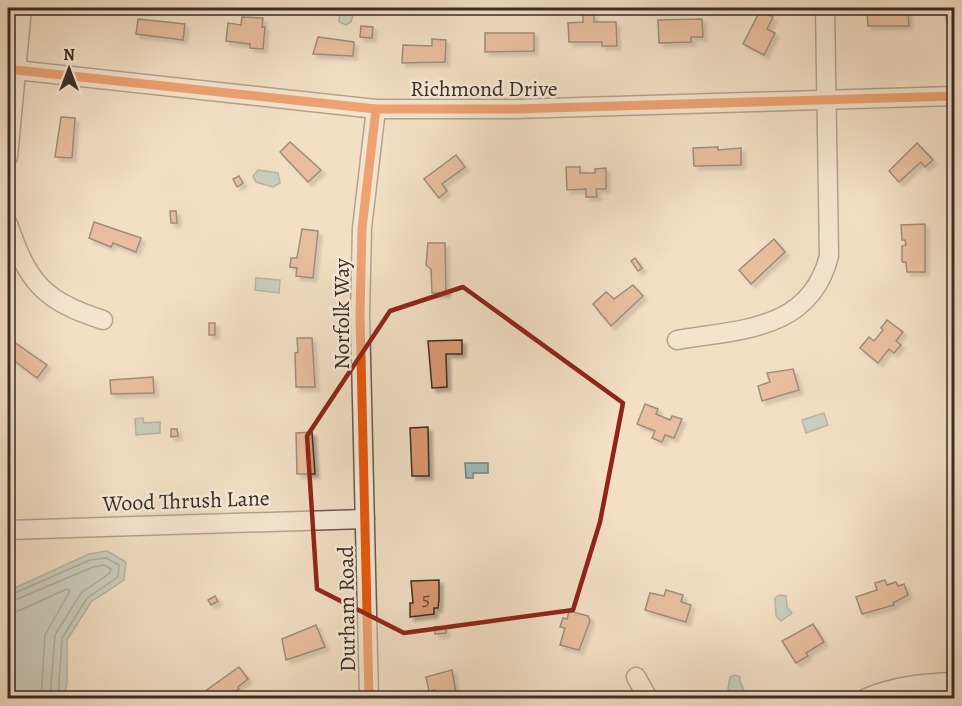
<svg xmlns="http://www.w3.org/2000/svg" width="962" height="706" viewBox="0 0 962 706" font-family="Alegreya,serif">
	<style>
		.water { fill: #9cbcb9; stroke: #74837e; stroke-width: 1.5 }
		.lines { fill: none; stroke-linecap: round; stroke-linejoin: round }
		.shore { stroke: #6a746f; stroke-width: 1.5 }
		.building { fill: #dc9870; stroke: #382d25; stroke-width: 1.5; filter: url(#shadow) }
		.minor-casing { stroke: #665a4d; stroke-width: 21 }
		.minor { stroke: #f7ead9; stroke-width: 18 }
		.cycleway-casing { stroke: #f7ead9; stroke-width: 13 }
		.cycleway { stroke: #e8590c; stroke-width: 9 }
		.marked { fill: none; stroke: #8f2418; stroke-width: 4.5; stroke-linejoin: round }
		.labels { text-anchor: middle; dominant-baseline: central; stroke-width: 5; stroke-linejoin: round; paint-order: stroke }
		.number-label { font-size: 20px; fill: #614838 }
		.street-label { font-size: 22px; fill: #382d25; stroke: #f7ead9 }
	</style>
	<defs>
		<filter id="shadow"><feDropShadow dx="4" dy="4" stdDeviation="1.5" flood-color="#0004"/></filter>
	</defs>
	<rect width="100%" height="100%" fill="#f2dfc4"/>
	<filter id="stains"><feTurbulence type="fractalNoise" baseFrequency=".00333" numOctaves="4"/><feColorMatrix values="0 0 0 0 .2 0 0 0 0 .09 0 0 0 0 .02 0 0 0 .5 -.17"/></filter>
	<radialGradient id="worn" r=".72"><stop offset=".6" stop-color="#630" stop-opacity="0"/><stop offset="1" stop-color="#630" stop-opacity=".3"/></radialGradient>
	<g class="water">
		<path d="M340,8H355L351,22L346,25L339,22Z"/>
		<path d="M258,170L278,173L280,183L273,187L256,182L253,176Z"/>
		<path d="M256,278L280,280L279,293L255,290Z"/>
		<path d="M824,413L828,425L806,433L802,420Z"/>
		<path d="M143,418L144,423L160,422V433L136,435L135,419Z"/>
		<path d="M465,463H488V473H473V478H466Z"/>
		<path d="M107,551L126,562L124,580L91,602L67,640V683L64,698H8V591L89,554Z"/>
		<path d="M779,595L786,596L787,607L792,613L781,621L776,616L775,598Z"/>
		<path d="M735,675L740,677C739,684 744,687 745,694L741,698L728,689L730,677Z"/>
	</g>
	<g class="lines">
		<g class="shore">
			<path d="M8,596L90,560L106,558L119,565L118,577L87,598L62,638L58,698"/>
			<path d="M8,603L93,567L104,565L111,569L110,573L81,593L55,635L50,698"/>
			<path d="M8,612L18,611L67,589L70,591L45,635L41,698"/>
		</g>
	</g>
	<g class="building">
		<path d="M883,8L908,9L909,26H868L867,11H880Z"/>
		<path d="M945,8H954V23L947,24Z"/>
		<path d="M760,11L773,17L767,29L775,33L764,55L743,44Z"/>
		<path d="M583,13H594V22H616L617,46H602V42H569L568,23L583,22Z"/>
		<path d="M242,17L263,18L262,27H265L263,49L250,48V44L226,41L228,23L241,25Z"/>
		<path d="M138,19L185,24L183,40L136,34Z"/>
		<path d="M702,19L703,37H691V42L659,43L658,20Z"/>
		<path d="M361,26L373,27L372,38L360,37Z"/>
		<path d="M485,33H534V51L485,52Z"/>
		<path d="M318,37L354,42L353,56L313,54Z"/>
		<path d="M432,39L446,40L445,62L402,63L403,45L432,46Z"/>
		<path d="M61,117L75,118L72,158L55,157Z"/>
		<path d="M290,142L321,170L308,182L280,152Z"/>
		<path d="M917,143L933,160L925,167L921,162L899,182L889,171Z"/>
		<path d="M718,147V150L741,148V165L694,166L693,148Z"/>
		<path d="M456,155L465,167L442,184L447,191L439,198L424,179Z"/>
		<path d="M566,167H580V173H595V169L606,168V189H596L597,197H586V189L567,190Z"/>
		<path d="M239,176L243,183L237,187L233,179Z"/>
		<path d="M170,211H176L177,223H171Z"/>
		<path d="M94,222L141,238L136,252L113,243L111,247L89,238Z"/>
		<path d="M925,224V272H907L906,262H902V246L906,245L905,240H902L901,225Z"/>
		<path d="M302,229L318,231L313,278L296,276L297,268L290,267L291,258H297Z"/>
		<path d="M774,239L785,252L751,284L739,270Z"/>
		<path d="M428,243H445L446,293H432L431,269L426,265Z"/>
		<path d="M635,258L642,268L638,271L631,261Z"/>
		<path d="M633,285L643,296L611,326L593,304L606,292L614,299Z"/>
		<path d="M887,320L903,332L896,341L901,345L894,353L889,349L878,363L860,348L869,337L874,341L883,330L881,328Z"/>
		<rect x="209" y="323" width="6" height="12"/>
		<path d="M297,338H312L315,387H296L295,353L298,352Z"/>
		<path d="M462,340V354H446L447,387L432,388L428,341Z"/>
		<path d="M14,342L47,365L37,378L8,356V349Z"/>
		<path d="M793,369L799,390L762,401L758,386L770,382L767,373Z"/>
		<path d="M153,377L154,393L111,394L110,380Z"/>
		<path d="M645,404L658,409L656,414L670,420L672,416L682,419L674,438L665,435L662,442L652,438L655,431L637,424Z"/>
		<path d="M428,427L429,476H412L410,428Z"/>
		<path d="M171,429H177L178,436L171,437Z"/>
		<path d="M312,432L315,474H297L296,433Z"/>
		<path d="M439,580V600L438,608H434V614L410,617V603H413L411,581Z"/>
		<path d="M885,580L887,585L896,582L898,586L904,584L908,595L893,603L894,605L862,614L856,597L877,590L875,583Z"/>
		<path d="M666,590L683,595L681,602L691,605L686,622L645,610L650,593L664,596Z"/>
		<path d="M215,596L218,601L211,605L208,600Z"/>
		<path d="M569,611L588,616L590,621L579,650L560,645L565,628L560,627L563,618L567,619Z"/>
		<path d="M813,624L824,642L806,653L808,656L796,663L782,641Z"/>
		<path d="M316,625L325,647L286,660L282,639Z"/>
		<path d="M435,627H446V633L435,634Z"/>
		<path d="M239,667L248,679L238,687L239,689L225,698H209L204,692Z"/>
		<path d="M452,670L457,698H436L435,690L429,691L426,677Z"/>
	</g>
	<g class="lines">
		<g class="minor-casing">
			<g id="minor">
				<path d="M16,70L376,109H515L954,96"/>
				<path d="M8,157L22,8"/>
				<path d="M8,224C28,283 44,301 103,320"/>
				<path d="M677,340C741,329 810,331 829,256L825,8"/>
				<path d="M8,530L365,519"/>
				<path d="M636,677L648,698"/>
				<path d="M369,698L360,315L362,228L376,109"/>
				<path d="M866,698C895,686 923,683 954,682"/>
			</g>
		</g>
		<use href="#minor" class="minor"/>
		<g class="cycleway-casing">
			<g id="cycleway">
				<path d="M16,70L376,109H515L954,96"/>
				<path d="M369,698L360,315L362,228L376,109"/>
			</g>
		</g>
		<use href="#cycleway" class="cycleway"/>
	</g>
	<path d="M0 0H962V706H0ZM463,287L623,403L600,522L573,610L404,633L317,589L307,436L390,311Z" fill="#f2dfc4" fill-opacity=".55" fill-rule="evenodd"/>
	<path class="marked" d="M463,287L623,403L600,522L573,610L404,633L317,589L307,436L390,311Z"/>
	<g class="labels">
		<g class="number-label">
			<text x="426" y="598">5</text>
		</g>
		<g class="street-label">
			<text x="484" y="89">Richmond Drive</text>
			<text transform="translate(342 314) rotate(-90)">Norfolk Way</text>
			<text transform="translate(186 501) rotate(-2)">Wood Thrush Lane</text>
			<text transform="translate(347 609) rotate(-91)">Durham Road</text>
		</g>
	</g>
	<rect width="962" height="706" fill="none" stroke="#f2dfc4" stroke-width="30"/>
	<rect x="9" y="9" width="944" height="688" fill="none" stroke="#382d25" stroke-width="3"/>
	<rect x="15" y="15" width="932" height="676" fill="none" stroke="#382d25" stroke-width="1.5"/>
	<g transform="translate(69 69)" stroke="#f7ead9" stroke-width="4.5" paint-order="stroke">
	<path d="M0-4.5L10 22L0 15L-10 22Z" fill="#382d25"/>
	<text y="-9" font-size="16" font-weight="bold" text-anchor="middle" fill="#382d25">N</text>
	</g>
	<rect width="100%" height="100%" filter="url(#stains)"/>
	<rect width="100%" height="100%" fill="url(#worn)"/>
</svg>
